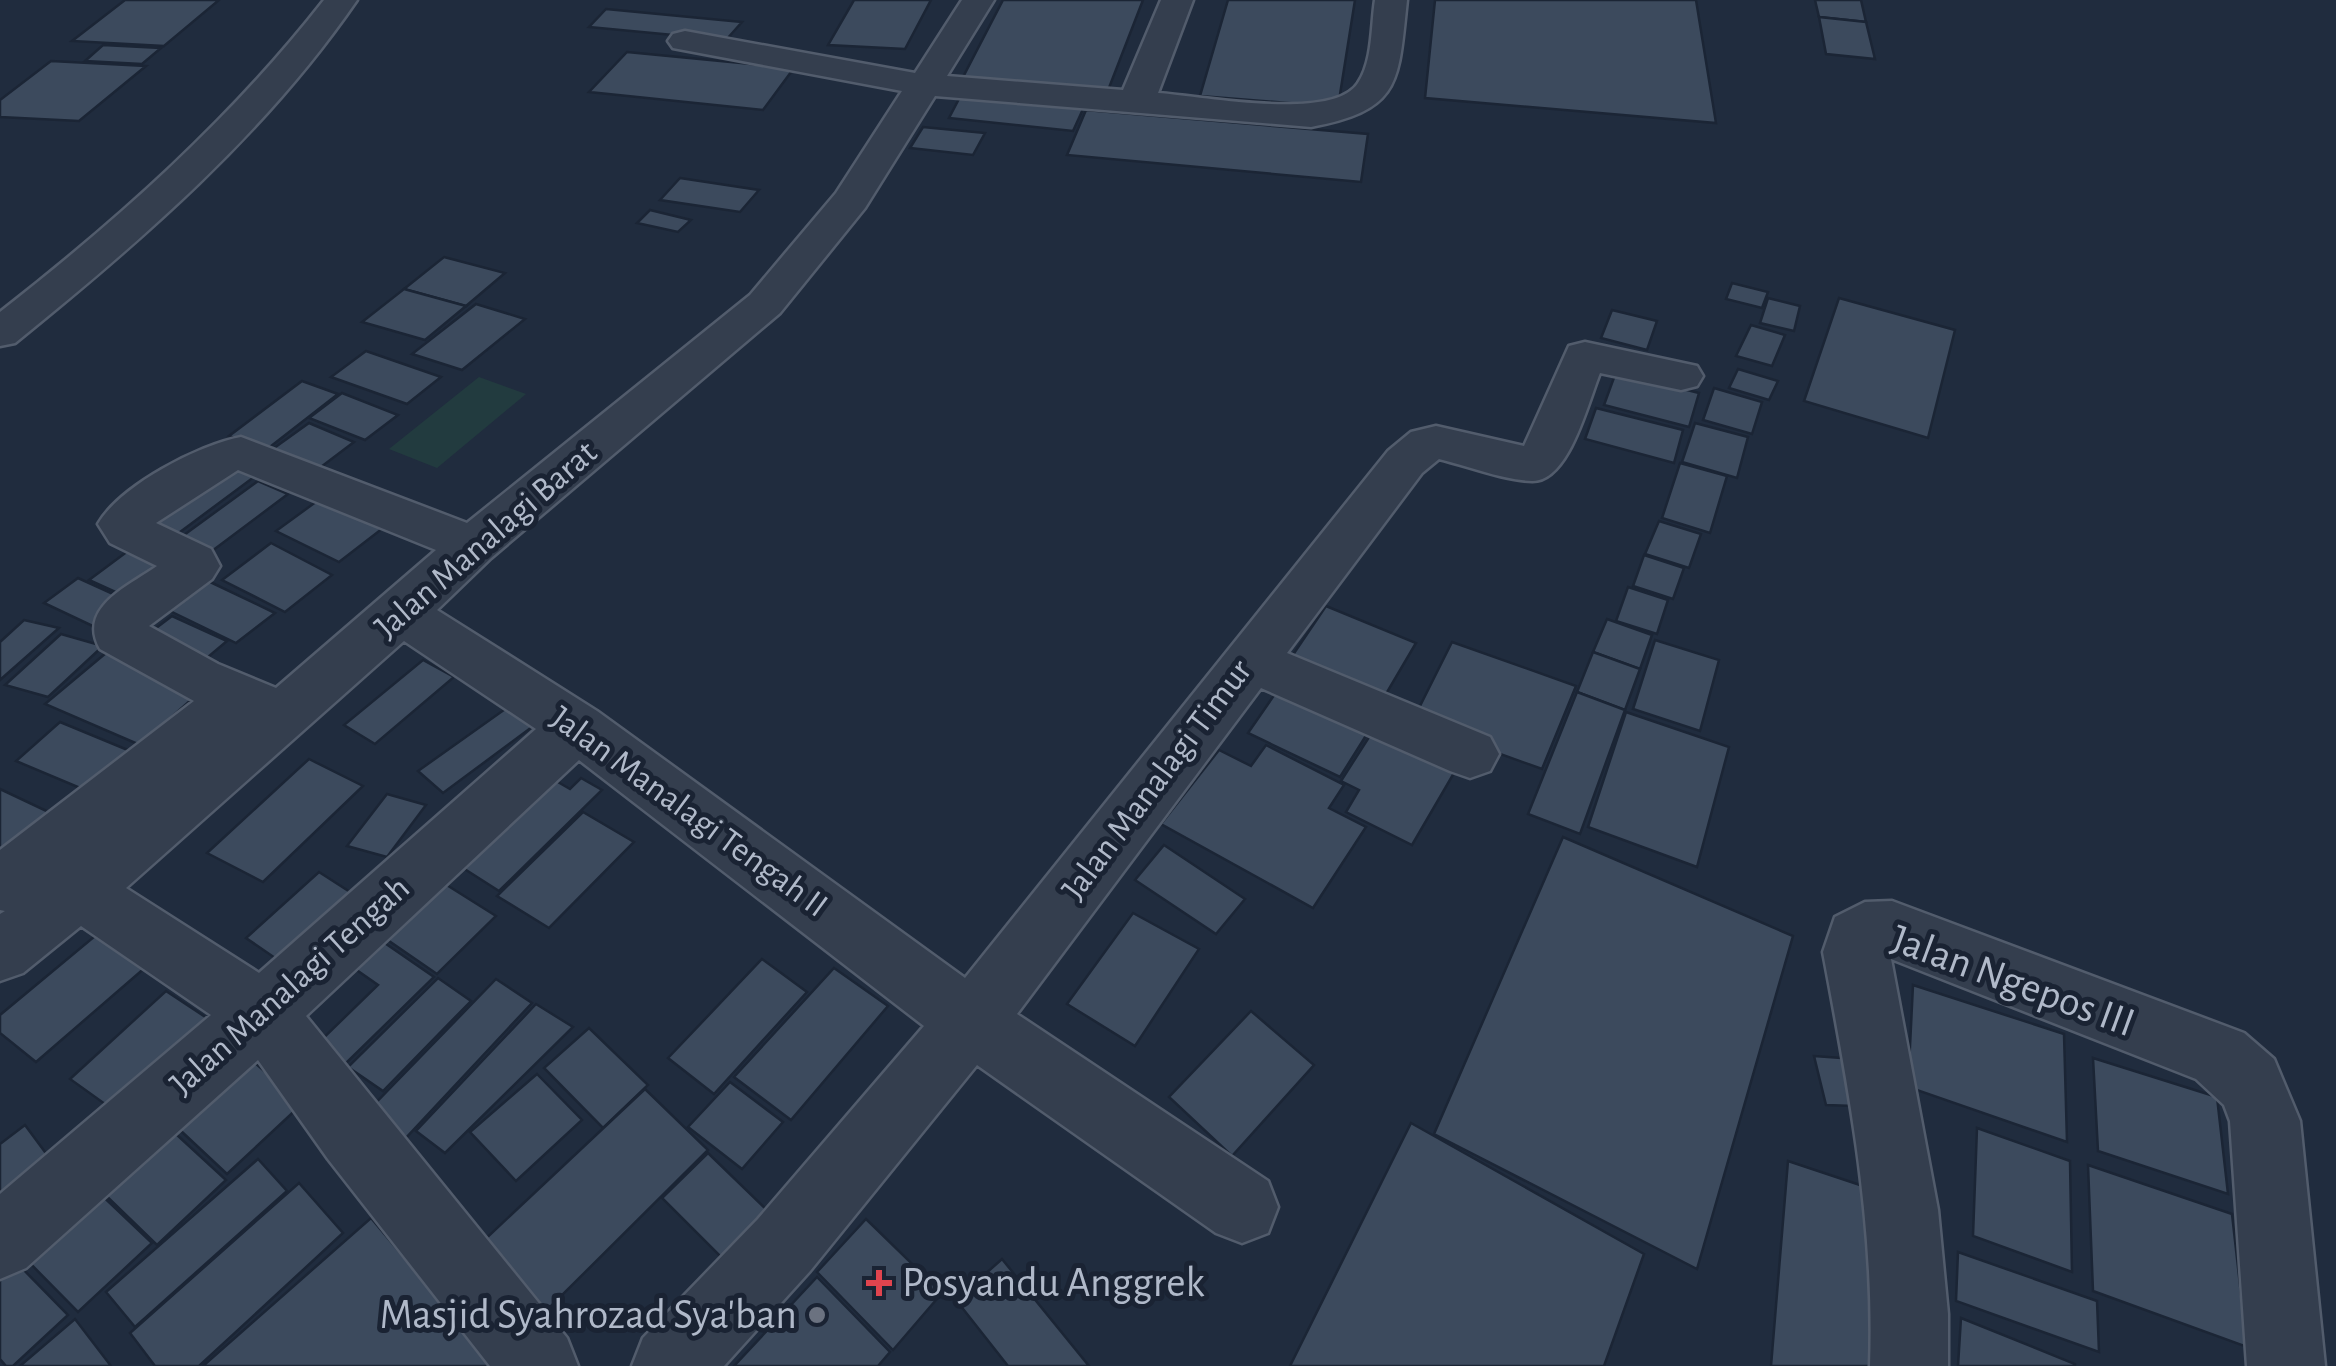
<svg xmlns="http://www.w3.org/2000/svg" width="2336" height="1366" viewBox="0 0 2336 1366" font-family="'Alegreya Sans',sans-serif">
	<style>
		.green { fill: #223b3f }
		.building { fill: #3c4a5d; stroke: #1b2535; stroke-width: 2.5 }
		.lines { fill: none; stroke-linecap: round; stroke-linejoin: round }
		.minor-casing { stroke: #525c6c; stroke-width: 5 }
		.minor { fill: #343e4e; fill-rule: evenodd }
		.health-dot { fill: #e0444e; stroke: #1a2333; stroke-width: 4 }
		.worship-dot { fill: #6b7280; stroke: #1a2333; stroke-width: 4 }
		.labels { text-anchor: middle; dominant-baseline: central; stroke-width: 10; stroke-linejoin: round; paint-order: stroke }
		.street-label { font-size: 35px; fill: #b0b9c9; stroke: #1a2333 }
		.near-street-label { font-size: 42px; fill: #b0b9c9; stroke: #1a2333 }
		.near-poi-label { font-size: 42px; fill: #b0b9c9; stroke: #1a2333; text-anchor: start }
	</style>
	<rect width="100%" height="100%" fill="#202c3e"/>
	<path class="green" d="M479,377L526,394L437,468L389,449Z"/>
	<g class="building">
		<path d="M125,0H219L164,46L72,41Z"/>
		<path d="M854,0H931L905,49L828,45Z"/>
		<path d="M1003,0H1143L1107,93L961,81Z"/>
		<path d="M1228,0H1355L1338,107L1200,96Z"/>
		<path d="M1435,0H1696L1716,123L1425,98Z"/>
		<path d="M1815,0H1861L1866,22L1819,17Z"/>
		<path d="M606,9L742,22L726,40L589,27Z"/>
		<path d="M1819,17L1866,22L1875,59L1826,54Z"/>
		<path d="M103,45L161,48L142,64L85,61Z"/>
		<path d="M627,52L794,68L763,110L589,92Z"/>
		<path d="M51,61L146,66L79,121L0,117V100Z"/>
		<path d="M961,95L1084,107L1073,131L949,118Z"/>
		<path d="M1086,110L1368,134L1361,182L1067,155Z"/>
		<path d="M923,127L985,133L973,155L910,148Z"/>
		<path d="M680,178L759,190L740,212L660,200Z"/>
		<path d="M650,210L691,220L678,232L637,223Z"/>
		<path d="M444,257L505,273L466,306L404,289Z"/>
		<path d="M1732,283L1768,292L1762,308L1726,299Z"/>
		<path d="M404,289L466,306L425,340L362,322Z"/>
		<path d="M1768,298L1800,306L1794,331L1760,323Z"/>
		<path d="M1839,298L1955,330L1928,438L1804,401Z"/>
		<path d="M476,304L525,319L462,370L412,354Z"/>
		<path d="M1612,310L1657,321L1647,350L1601,338Z"/>
		<path d="M1751,325L1785,335L1772,366L1736,356Z"/>
		<path d="M366,351L441,377L407,404L331,377Z"/>
		<path d="M1738,369L1778,381L1769,400L1729,388Z"/>
		<path d="M1616,372L1699,393L1689,427L1604,405Z"/>
		<path d="M302,381L338,394L266,450L229,436Z"/>
		<path d="M1714,388L1762,402L1752,434L1703,420Z"/>
		<path d="M342,393L398,415L365,440L309,418Z"/>
		<path d="M1596,408L1683,430L1674,463L1585,439Z"/>
		<path d="M309,423L354,442L309,476L263,456Z"/>
		<path d="M1695,423L1748,437L1737,478L1682,462Z"/>
		<path d="M229,462L258,474L172,538L143,525Z"/>
		<path d="M1680,463L1727,476L1710,533L1662,518Z"/>
		<path d="M258,481L288,494L204,557L173,543Z"/>
		<path d="M324,496L387,525L339,562L276,531Z"/>
		<path d="M1659,521L1701,534L1689,568L1645,554Z"/>
		<path d="M271,543L332,575L285,612L222,580Z"/>
		<path d="M136,545L180,563L133,600L89,580Z"/>
		<path d="M1644,555L1684,568L1673,599L1633,586Z"/>
		<path d="M78,578L133,603L99,629L44,603Z"/>
		<path d="M206,580L275,613L236,643L168,610Z"/>
		<path d="M1628,587L1668,600L1657,634L1616,621Z"/>
		<path d="M1326,606L1416,643L1376,711L1282,671Z"/>
		<path d="M172,616L227,641L195,668L139,641Z"/>
		<path d="M1607,619L1652,635L1640,669L1593,652Z"/>
		<path d="M24,620L59,628L0,680V642Z"/>
		<path d="M61,634L103,646L48,697L5,685Z"/>
		<path d="M1655,640L1719,660L1700,731L1633,709Z"/>
		<path d="M1452,642L1576,686L1542,769L1412,722Z"/>
		<path d="M1593,652L1640,669L1625,710L1577,692Z"/>
		<path d="M106,653L201,691L140,745L45,704Z"/>
		<path d="M423,660L454,677L375,744L344,725Z"/>
		<path d="M1277,691L1367,734L1340,777L1248,733Z"/>
		<path d="M1577,692L1625,710L1580,834L1528,814Z"/>
		<path d="M508,707L532,727L443,793L418,771Z"/>
		<path d="M1626,712L1729,747L1697,867L1588,827Z"/>
		<path d="M60,722L135,753L92,793L16,761Z"/>
		<path d="M1371,734L1454,773L1412,845L1346,812L1359,790L1341,781Z"/>
		<path d="M1266,745L1344,785L1329,808L1366,827L1313,908L1161,824L1219,750L1251,766Z"/>
		<path d="M309,759L363,786L263,882L207,853Z"/>
		<path d="M544,774L570,789L581,778L602,790L499,891L452,861Z"/>
		<path d="M0,789L72,823L0,859Z"/>
		<path d="M387,794L426,805L387,857L347,846Z"/>
		<path d="M583,812L634,842L549,928L497,896Z"/>
		<path d="M1563,837L1793,936L1697,1269L1434,1134Z"/>
		<path d="M1164,845L1245,899L1216,934L1135,880Z"/>
		<path d="M319,872L364,901L291,969L246,938Z"/>
		<path d="M434,877L496,916L437,974L376,932Z"/>
		<path d="M1133,913L1199,949L1135,1046L1067,1004Z"/>
		<path d="M101,931L147,966L36,1062L0,1033V1015Z"/>
		<path d="M376,937L434,977L341,1068L313,1048L378,985L348,964Z"/>
		<path d="M762,959L807,992L714,1094L668,1058Z"/>
		<path d="M834,968L888,1006L791,1120L734,1077Z"/>
		<path d="M438,978L471,1001L383,1091L348,1067Z"/>
		<path d="M496,979L532,1003L402,1142L365,1114Z"/>
		<path d="M1913,985L2064,1034L2067,1142L1908,1087Z"/>
		<path d="M166,991L225,1030L130,1122L70,1079Z"/>
		<path d="M536,1004L573,1027L445,1153L416,1131Z"/>
		<path d="M1251,1011L1314,1065L1232,1156L1169,1097Z"/>
		<path d="M589,1028L648,1085L603,1128L544,1068Z"/>
		<path d="M240,1050L302,1104L227,1174L165,1116Z"/>
		<path d="M1814,1056L1869,1060L1882,1107L1826,1105Z"/>
		<path d="M2093,1058L2217,1097L2228,1194L2098,1151Z"/>
		<path d="M537,1074L582,1120L516,1181L470,1132Z"/>
		<path d="M730,1082L783,1122L742,1169L688,1127Z"/>
		<path d="M645,1089L708,1150L542,1315L479,1245Z"/>
		<path d="M164,1123L226,1180L157,1245L95,1185Z"/>
		<path d="M1411,1123L1644,1254L1604,1366H1290Z"/>
		<path d="M25,1125L62,1175L0,1217V1144Z"/>
		<path d="M1977,1128L2070,1161L2072,1272L1973,1236Z"/>
		<path d="M708,1153L774,1217L729,1265L662,1198Z"/>
		<path d="M258,1159L287,1191L135,1327L106,1292Z"/>
		<path d="M1788,1161L1881,1192L1877,1366H1771Z"/>
		<path d="M2088,1165L2232,1214L2247,1347L2093,1291Z"/>
		<path d="M299,1183L343,1233L199,1366H155L130,1333Z"/>
		<path d="M92,1186L152,1243L78,1312L18,1251Z"/>
		<path d="M371,1218L495,1366H203Z"/>
		<path d="M866,1219L942,1293L893,1350L817,1272Z"/>
		<path d="M1958,1252L2097,1301L2099,1352L1956,1301Z"/>
		<path d="M1002,1259L1089,1366H1008L956,1300Z"/>
		<path d="M14,1260L68,1315L13,1366H6L0,1359V1272Z"/>
		<path d="M817,1277L890,1352L878,1366H734Z"/>
		<path d="M1961,1318L2075,1364V1366H1958Z"/>
		<path d="M75,1319L111,1366H20Z"/>
	</g>
	<g class="lines">
		<g class="minor-casing">
			<g id="minor">
				<path d="M324,0H357C265,134 141,241 15,343L0,346V312C119,219 231,119 324,0Z"/>
				<path d="M962,0H994L947,76L1123,90L1161,0H1193L1158,93C1201,96 1333,122 1358,83C1373,61 1371,25 1375,0H1407C1398,82 1402,110 1311,127L935,96L865,208L780,313L491,558L437,610L597,711L965,978L1388,451L1411,432L1436,426L1524,446L1569,346L1585,342L1697,366L1703,376L1697,386L1681,390L1600,373C1588,402 1569,482 1532,481C1503,480 1468,466 1439,459L1422,473L1287,653L1490,737L1499,754L1490,771L1470,778L1450,771L1261,688L1017,1014L1268,1181L1278,1207L1268,1233L1242,1243L1216,1233L977,1065L810,1271L724,1366H632L643,1338L758,1219L924,1026L579,760L306,1016L567,1338L578,1366H490L328,1159L258,1060L26,1268L0,1279V1194L211,1015L81,926L23,973L0,981V914L5,911L0,910V850L194,701L100,649C77,608 127,587 157,566L110,543L98,524C120,486 198,445 241,437L467,523L750,295L836,193L902,91L673,48L668,41L673,34L685,31L915,73ZM238,470L436,550L276,688L218,664L149,626L212,579L220,566L211,549L156,523ZM404,641L536,729L259,973L126,888Z"/>
				<path d="M1892,901L2244,1033L2274,1059L2300,1121L2325,1366H2247L2230,1121L2224,1105L2196,1079L1891,959L1938,1210L1948,1314V1366H1870C1875,1225 1849,1090 1823,952L1835,917L1865,902Z"/>
			</g>
		</g>
		<use href="#minor" class="minor"/>
	</g>
	<path class="health-dot" d="M874 1268h10v10h10v10h-10v10h-10v-10h-10v-10h10z"/>
	<circle class="worship-dot" cx="817" cy="1315" r="10"/>
	<g class="labels">
		<g class="street-label">
			<text transform="translate(486 540) rotate(-41)">Jalan Manalagi Barat</text>
			<text transform="translate(1157 780) rotate(-53)">Jalan Manalagi Timur</text>
			<text transform="translate(689 812) rotate(36)">Jalan Manalagi Tengah II</text>
			<text transform="translate(290 986) rotate(-42)">Jalan Manalagi Tengah</text>
		</g>
		<g class="near-street-label">
			<text transform="translate(2013 981) rotate(20)">Jalan Ngepos III</text>
		</g>
		<g class="near-poi-label">
			<text x="902" y="1283">Posyandu Anggrek</text>
			<text x="797" y="1315" text-anchor="end">Masjid Syahrozad Sya'ban</text>
		</g>
	</g>
</svg>
